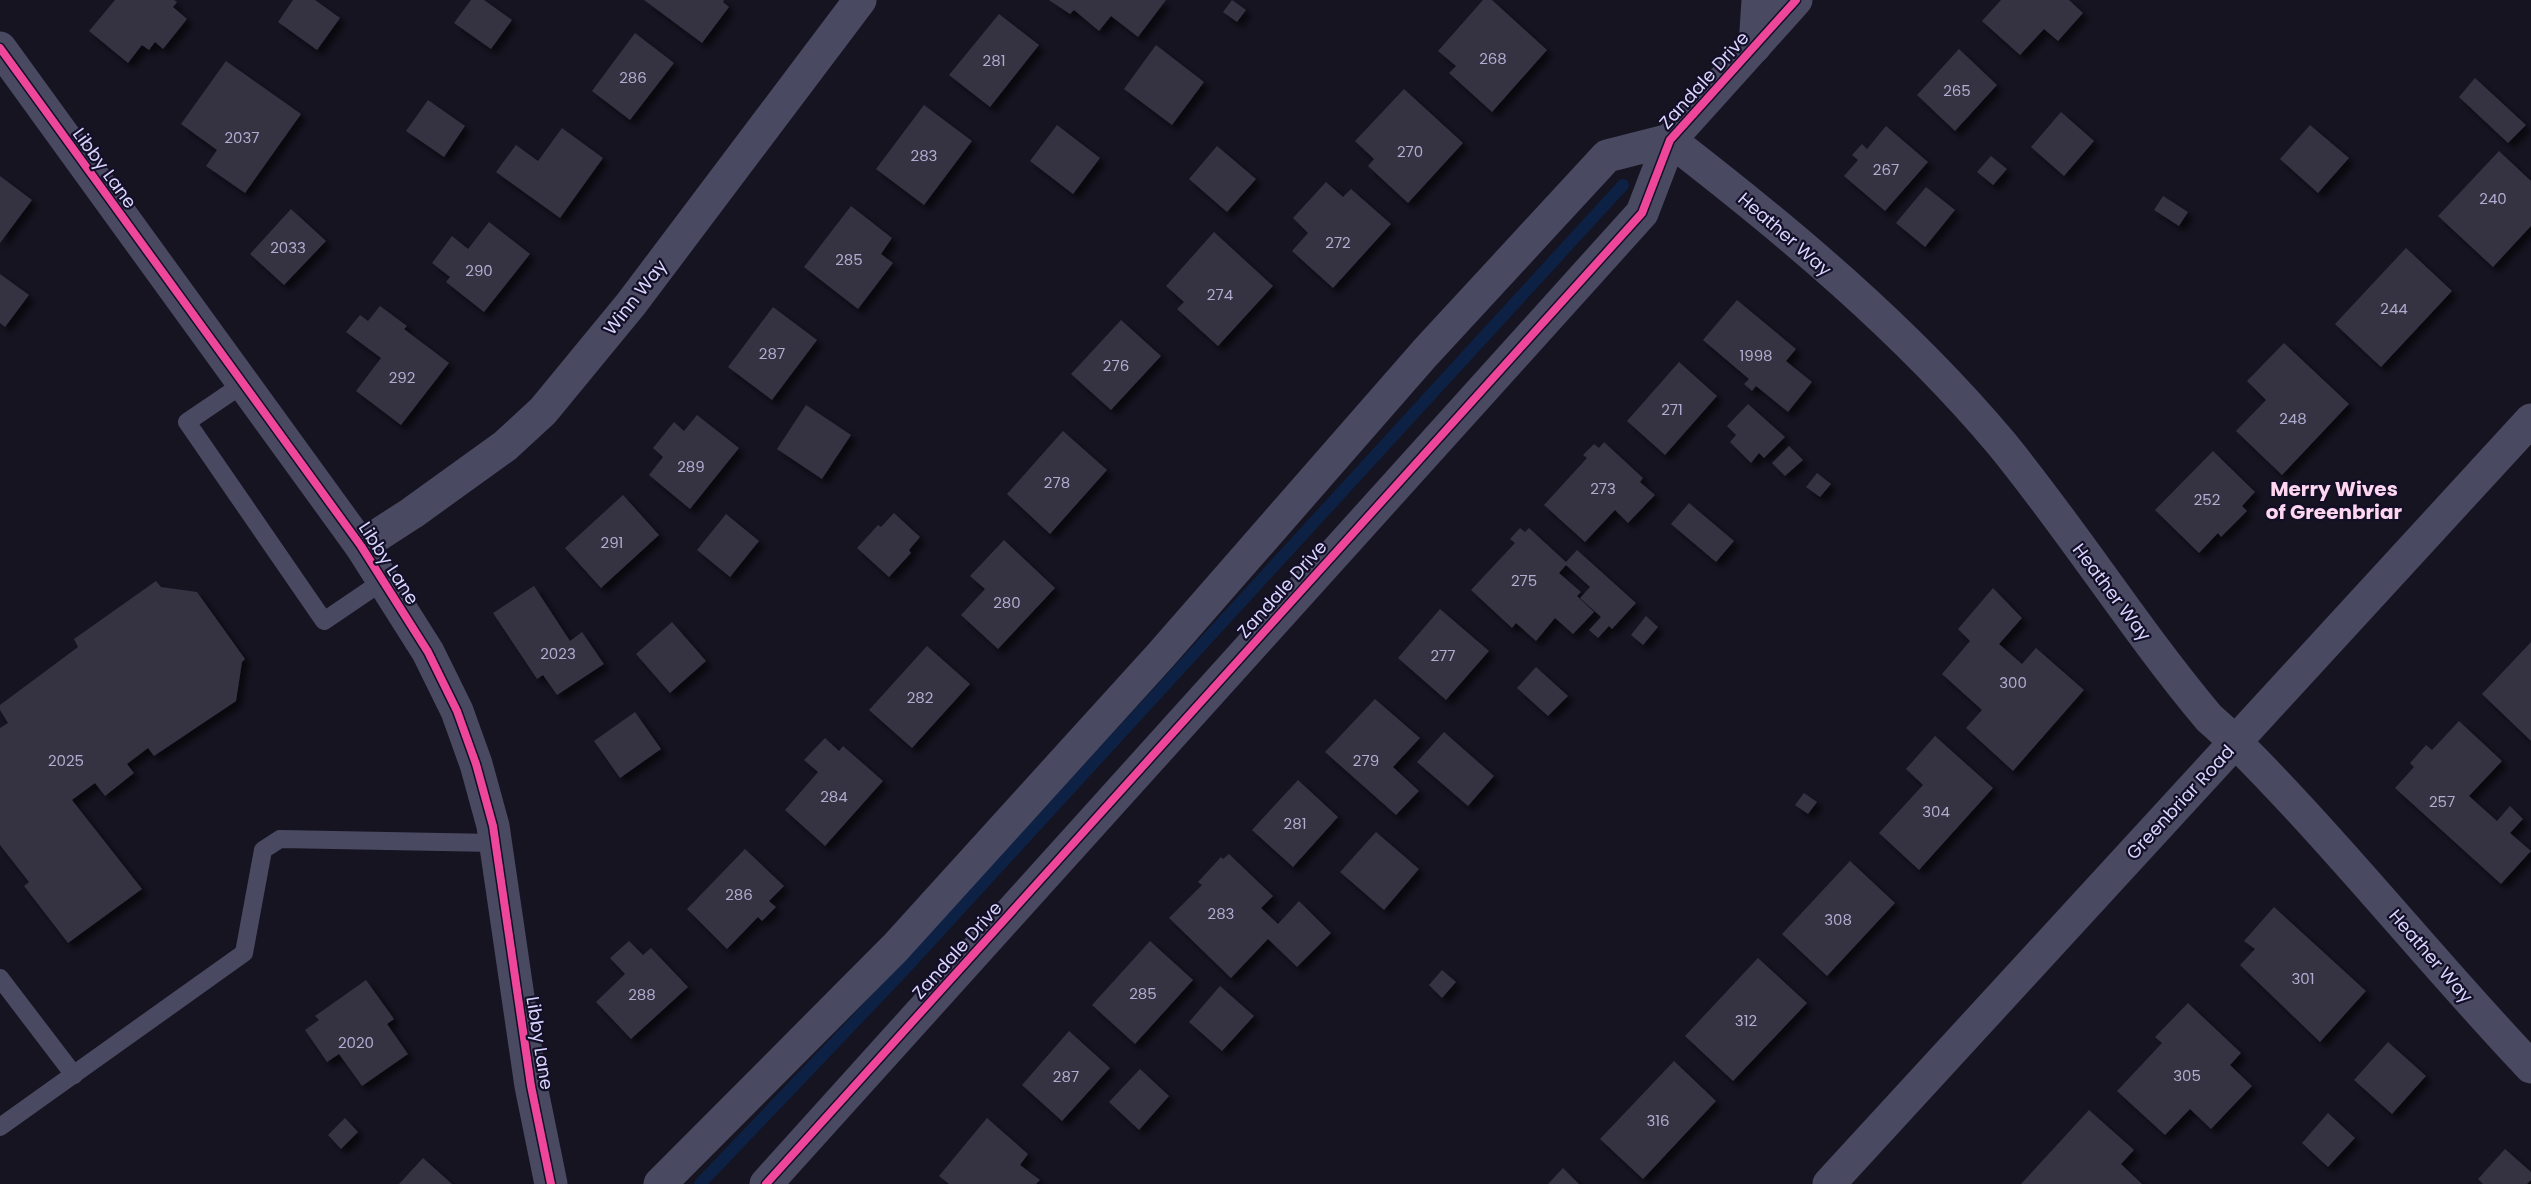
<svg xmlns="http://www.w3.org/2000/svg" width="2531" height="1184" viewBox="0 0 2531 1184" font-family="Poppins,sans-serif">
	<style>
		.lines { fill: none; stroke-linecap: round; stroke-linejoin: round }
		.stream { stroke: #0d2144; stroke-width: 12 }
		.building { fill: #343243; filter: url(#shadow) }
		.service { stroke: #4a4962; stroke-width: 18 }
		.minor { stroke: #4a4962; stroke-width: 33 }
		.tertiary { stroke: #4a4962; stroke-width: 33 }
		.cycleway-casing { stroke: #130f26; stroke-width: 11 }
		.cycleway { stroke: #ed469a; stroke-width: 8 }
		.labels { text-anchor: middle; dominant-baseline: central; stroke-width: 4.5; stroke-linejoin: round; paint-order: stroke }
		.number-label { font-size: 15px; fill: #b0acd0 }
		.street-label { font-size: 18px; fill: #d9d4ff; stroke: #130f26 }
		.neighbourhood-label { font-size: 20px; font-weight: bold; fill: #ffd6f0; stroke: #130f26 }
	</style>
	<defs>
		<filter id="shadow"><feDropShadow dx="5.5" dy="5.5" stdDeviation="3" flood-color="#0009"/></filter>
	</defs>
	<rect width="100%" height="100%" fill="#161421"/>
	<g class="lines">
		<path class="stream" d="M700,1184L902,972L1623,185"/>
	</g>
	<g class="building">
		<path d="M115,0H174L177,2L173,7L187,19L163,49L155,42L149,50L142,45L128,63L89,31Z"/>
		<path d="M293,0H315L340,18L317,50L278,22Z"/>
		<path d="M471,0H484L512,20L491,49L454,23Z"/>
		<path d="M644,0H724L723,2L729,7L702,43Z"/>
		<path d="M1049,0H1166L1138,37L1111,16L1099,31L1074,10L1070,14Z"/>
		<path d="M1232,0L1246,10L1237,22L1223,12Z"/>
		<path d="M1483,0H1492L1547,50L1492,112L1449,73L1456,66L1438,51Z"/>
		<path d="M2001,0H2069L2083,13L2058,41L2044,29L2020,55L1982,21Z"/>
		<path d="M999,14L1039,45L990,107L949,75Z"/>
		<path d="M635,33L674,63L630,120L592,91Z"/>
		<path d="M1156,45L1204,82L1172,125L1124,89Z"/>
		<path d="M1959,49L1997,85L1955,131L1917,95Z"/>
		<path d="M226,61L301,114L245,193L206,166L217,150L181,124Z"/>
		<path d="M2475,78L2526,125L2508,143L2459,97Z"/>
		<path d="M1404,89L1463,143L1408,203L1368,166L1374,159L1355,141Z"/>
		<path d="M428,100L465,126L444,157L406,131Z"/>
		<path d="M924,105L972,141L924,205L876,169Z"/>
		<path d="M2061,112L2094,141L2064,176L2031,147Z"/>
		<path d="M1057,125L1100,158L1073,194L1030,161Z"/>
		<path d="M2310,125L2349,158L2318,193L2280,159Z"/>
		<path d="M1886,126L1928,162L1885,211L1844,176L1858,160L1852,155L1862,144L1867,149Z"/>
		<path d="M562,128L603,158L560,218L496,172L516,145L538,161Z"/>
		<path d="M1217,146L1256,179L1227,212L1189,179Z"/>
		<path d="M2499,151L2531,181V226L2493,267L2438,216Z"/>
		<path d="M1991,156L2007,169L1993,185L1977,172Z"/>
		<path d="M0,176L32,200L0,243Z"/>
		<path d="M1326,182L1343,197L1351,189L1391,224L1333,288L1292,251L1308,233L1293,218Z"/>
		<path d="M1926,187L1955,210L1925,247L1896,223Z"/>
		<path d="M2163,196L2188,212L2179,226L2154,210Z"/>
		<path d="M851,206L892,238L881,254L893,263L858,309L804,267Z"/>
		<path d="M291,209L326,241L284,285L250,254Z"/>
		<path d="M489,222L530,254L484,312L446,282L450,277L432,263L452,236L468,249Z"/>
		<path d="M1214,232L1273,286L1218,346L1177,309L1184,302L1166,286Z"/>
		<path d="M2406,248L2452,291L2381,367L2335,324Z"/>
		<path d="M0,274L29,295L5,327L0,323Z"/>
		<path d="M1737,300L1796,349L1786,361L1812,382L1788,412L1756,386L1752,391L1744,384L1749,379L1703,340Z"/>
		<path d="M380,306L407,326L404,329L449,363L401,425L356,391L381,358L346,332L360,315L368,321Z"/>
		<path d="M773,307L817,340L772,400L728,367Z"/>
		<path d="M1121,320L1161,356L1111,410L1071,374Z"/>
		<path d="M2284,343L2349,404L2282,475L2236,431L2266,400L2247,381Z"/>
		<path d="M1679,362L1717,396L1665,455L1627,421Z"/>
		<path d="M1748,404L1785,437L1764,458L1759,453L1751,463L1730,442L1736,435L1727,426Z"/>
		<path d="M806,405L851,435L822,479L777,449Z"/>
		<path d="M697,415L739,448L690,509L649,475L663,457L653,448L674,422L684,431Z"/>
		<path d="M1063,431L1107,470L1050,534L1007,494Z"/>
		<path d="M1604,442L1643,478L1640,482L1655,495L1628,523L1615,510L1585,542L1544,505L1587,458L1583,455L1594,444L1599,448Z"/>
		<path d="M1789,446L1803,460L1785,476L1772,463Z"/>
		<path d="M2213,451L2255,492L2242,506L2247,511L2221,537L2218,533L2199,553L2155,510Z"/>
		<path d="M1817,473L1831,484L1820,497L1806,487Z"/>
		<path d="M623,495L659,535L601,588L565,548Z"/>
		<path d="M1689,503L1734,541L1716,562L1671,524Z"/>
		<path d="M894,513L920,537L909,550L911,553L889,577L857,548L878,525L881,527Z"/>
		<path d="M726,514L759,541L730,577L697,550Z"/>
		<path d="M1520,528L1525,532L1529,528L1566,562L1577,550L1636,603L1612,629L1609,626L1598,638L1589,630L1601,617L1580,598L1590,587L1566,565L1559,573L1581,592L1577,596L1594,612L1573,634L1555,618L1536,641L1516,623L1512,628L1471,590L1515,543L1510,539Z"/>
		<path d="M1004,540L1055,588L998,649L961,615L985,589L970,576Z"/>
		<path d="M156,581L161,587L197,592L245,659L242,662L236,701L154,756L148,748L127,764L134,773L105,796L95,783L72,800L142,889L68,943L24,886L29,882L0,845V728L8,723L0,710V705L78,647L74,639Z"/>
		<path d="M534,586L570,641L582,632L604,664L557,695L543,675L537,679L493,613Z"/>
		<path d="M1993,588L2022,618L1999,644L2022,664L2036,648L2084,690L2013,771L1966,728L1982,710L1942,674L1970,641L1958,629Z"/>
		<path d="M1440,609L1489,651L1446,700L1398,658Z"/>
		<path d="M1646,616L1658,627L1643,645L1631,635Z"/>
		<path d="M672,622L706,661L670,693L636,654Z"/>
		<path d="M2531,642V741L2482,694Z"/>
		<path d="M927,646L970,684L912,748L869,710Z"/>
		<path d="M1536,667L1568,696L1548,716L1517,688Z"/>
		<path d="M1375,699L1420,738L1393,767L1419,791L1396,815L1325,752Z"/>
		<path d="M635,712L661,749L620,778L594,741Z"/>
		<path d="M2459,721L2502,761L2469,796L2497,821L2510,806L2523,819L2510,833L2531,851L2501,884L2395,788L2414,767L2410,763L2426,745L2432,750Z"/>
		<path d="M1444,732L1494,776L1468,806L1417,762Z"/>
		<path d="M1935,736L1993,788L1919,870L1879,833L1923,785L1906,769Z"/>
		<path d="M825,738L839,751L843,746L883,781L825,846L785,810L818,772L804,760Z"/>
		<path d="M1298,780L1338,817L1293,867L1252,830Z"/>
		<path d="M1804,793L1817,802L1808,814L1795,805Z"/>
		<path d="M1376,832L1419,869L1384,910L1340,872Z"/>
		<path d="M745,849L784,886L769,901L776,907L762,921L758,917L727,949L687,909Z"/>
		<path d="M1229,854L1273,896L1261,908L1278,924L1299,901L1331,933L1297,967L1268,939L1231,978L1169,918L1202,885L1198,882L1221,857L1223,859Z"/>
		<path d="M1850,861L1895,903L1827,976L1782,934Z"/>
		<path d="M2274,907L2366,991L2320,1042L2240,965L2255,949L2244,941Z"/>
		<path d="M629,941L643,955L651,948L688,987L631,1039L596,1002L625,974L610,958Z"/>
		<path d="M1150,941L1193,980L1135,1044L1092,1005Z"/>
		<path d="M1758,958L1807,1003L1733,1081L1685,1036Z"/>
		<path d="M1442,970L1456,982L1442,998L1429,985Z"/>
		<path d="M366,980L394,1019L387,1024L408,1054L362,1086L339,1054L327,1062L305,1030L319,1020L315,1016Z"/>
		<path d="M1220,986L1254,1016L1222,1051L1189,1022Z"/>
		<path d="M2188,1003L2241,1053L2230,1065L2252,1086L2211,1129L2190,1109L2165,1135L2117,1091L2162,1043L2155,1037Z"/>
		<path d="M1069,1031L1110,1068L1062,1121L1022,1085Z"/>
		<path d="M2388,1042L2426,1076L2392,1114L2354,1080Z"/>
		<path d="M1674,1061L1716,1101L1643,1179L1600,1139Z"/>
		<path d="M1140,1069L1169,1096L1139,1130L1109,1102Z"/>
		<path d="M2089,1110L2134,1150L2121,1164L2142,1184H2021Z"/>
		<path d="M2328,1113L2355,1138L2328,1167L2302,1143Z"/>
		<path d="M345,1118L358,1132L341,1149L328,1135Z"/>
		<path d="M987,1118L1028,1154L1020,1165L1040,1180L1036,1184H949L939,1176Z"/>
		<path d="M2505,1149L2531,1172V1180L2527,1184H2483L2478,1179Z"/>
		<path d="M423,1158L452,1184H399Z"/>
		<path d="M1563,1168L1579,1184H1548Z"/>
	</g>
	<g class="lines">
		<g class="service">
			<path d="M243,384L187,422L324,621L383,581"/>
			<path d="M0,978L74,1075"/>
			<path d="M0,1127L244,953L263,850L280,839L495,843"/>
		</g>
		<g class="minor">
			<path d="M1755,46L1758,0"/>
			<path d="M0,48L361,546L428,652L457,711L476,764L493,826L531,1086L551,1184"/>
			<path d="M1670,140C1788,231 1905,329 2001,443C2074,532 2135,630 2209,718C2240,745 2268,775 2296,805C2376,891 2450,982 2531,1067"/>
			<path d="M361,546L412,513L505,446L543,411L631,304L860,0"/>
			<path d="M1829,1184L2531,420"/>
		</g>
		<g class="tertiary">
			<path d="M660,1184L895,948L1161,655L1425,353L1607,156L1670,140"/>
			<path d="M766,1184L1642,213L1670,140L1796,0"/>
		</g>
		<g class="cycleway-casing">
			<g id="cycleway">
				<path d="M0,48L361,546L428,652L457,711L476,764L493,826L531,1086L551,1184"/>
				<path d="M766,1184L1642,213L1670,140L1796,0"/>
			</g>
		</g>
		<use href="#cycleway" class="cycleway"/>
	</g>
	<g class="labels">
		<g class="number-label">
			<text x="1493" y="58">268</text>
			<text x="994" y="60">281</text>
			<text x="633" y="77">286</text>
			<text x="1957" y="90">265</text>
			<text x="242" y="137">2037</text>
			<text x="1410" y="151">270</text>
			<text x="924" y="155">283</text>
			<text x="1886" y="169">267</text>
			<text x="2493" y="198">240</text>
			<text x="1338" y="242">272</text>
			<text x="288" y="247">2033</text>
			<text x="849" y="259">285</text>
			<text x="479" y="270">290</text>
			<text x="1220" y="294">274</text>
			<text x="2394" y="308">244</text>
			<text x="772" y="353">287</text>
			<text x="1756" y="355">1998</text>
			<text x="1116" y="365">276</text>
			<text x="402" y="377">292</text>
			<text x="1672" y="409">271</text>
			<text x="2293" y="418">248</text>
			<text x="691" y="466">289</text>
			<text x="1057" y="482">278</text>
			<text x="1603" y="488">273</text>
			<text x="2207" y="499">252</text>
			<text x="612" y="542">291</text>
			<text x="1524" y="580">275</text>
			<text x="1007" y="602">280</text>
			<text x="558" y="653">2023</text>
			<text x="1443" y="655">277</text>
			<text x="2013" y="682">300</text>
			<text x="920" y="697">282</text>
			<text x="66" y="760">2025</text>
			<text x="1366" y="760">279</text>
			<text x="834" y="796">284</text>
			<text x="2442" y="801">257</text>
			<text x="1936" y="811">304</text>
			<text x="1295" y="823">281</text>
			<text x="739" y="894">286</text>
			<text x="1221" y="913">283</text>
			<text x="1838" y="919">308</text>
			<text x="2303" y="978">301</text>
			<text x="1143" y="993">285</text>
			<text x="642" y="994">288</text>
			<text x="1746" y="1020">312</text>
			<text x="356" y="1042">2020</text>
			<text x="2187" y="1075">305</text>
			<text x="1066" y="1076">287</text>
			<text x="1658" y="1120">316</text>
		</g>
		<g class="street-label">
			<text transform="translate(1704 80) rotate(-48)">Zandale Drive</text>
			<text transform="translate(105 168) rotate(54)">Libby Lane</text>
			<text transform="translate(1785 234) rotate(41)">Heather Way</text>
			<text transform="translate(635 297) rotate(-52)">Winn Way</text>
			<text transform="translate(389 563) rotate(57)">Libby Lane</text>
			<text transform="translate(1282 589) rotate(-48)">Zandale Drive</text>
			<text transform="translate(2112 592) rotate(53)">Heather Way</text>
			<text transform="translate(2180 802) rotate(-47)">Greenbriar Road</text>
			<text transform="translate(957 950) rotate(-48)">Zandale Drive</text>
			<text transform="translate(2431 956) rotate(49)">Heather Way</text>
			<text transform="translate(540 1043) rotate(81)">Libby Lane</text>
		</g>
		<g class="neighbourhood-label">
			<text x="2334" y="489">Merry Wives<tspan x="2334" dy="23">of Greenbriar</tspan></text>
		</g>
	</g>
</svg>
